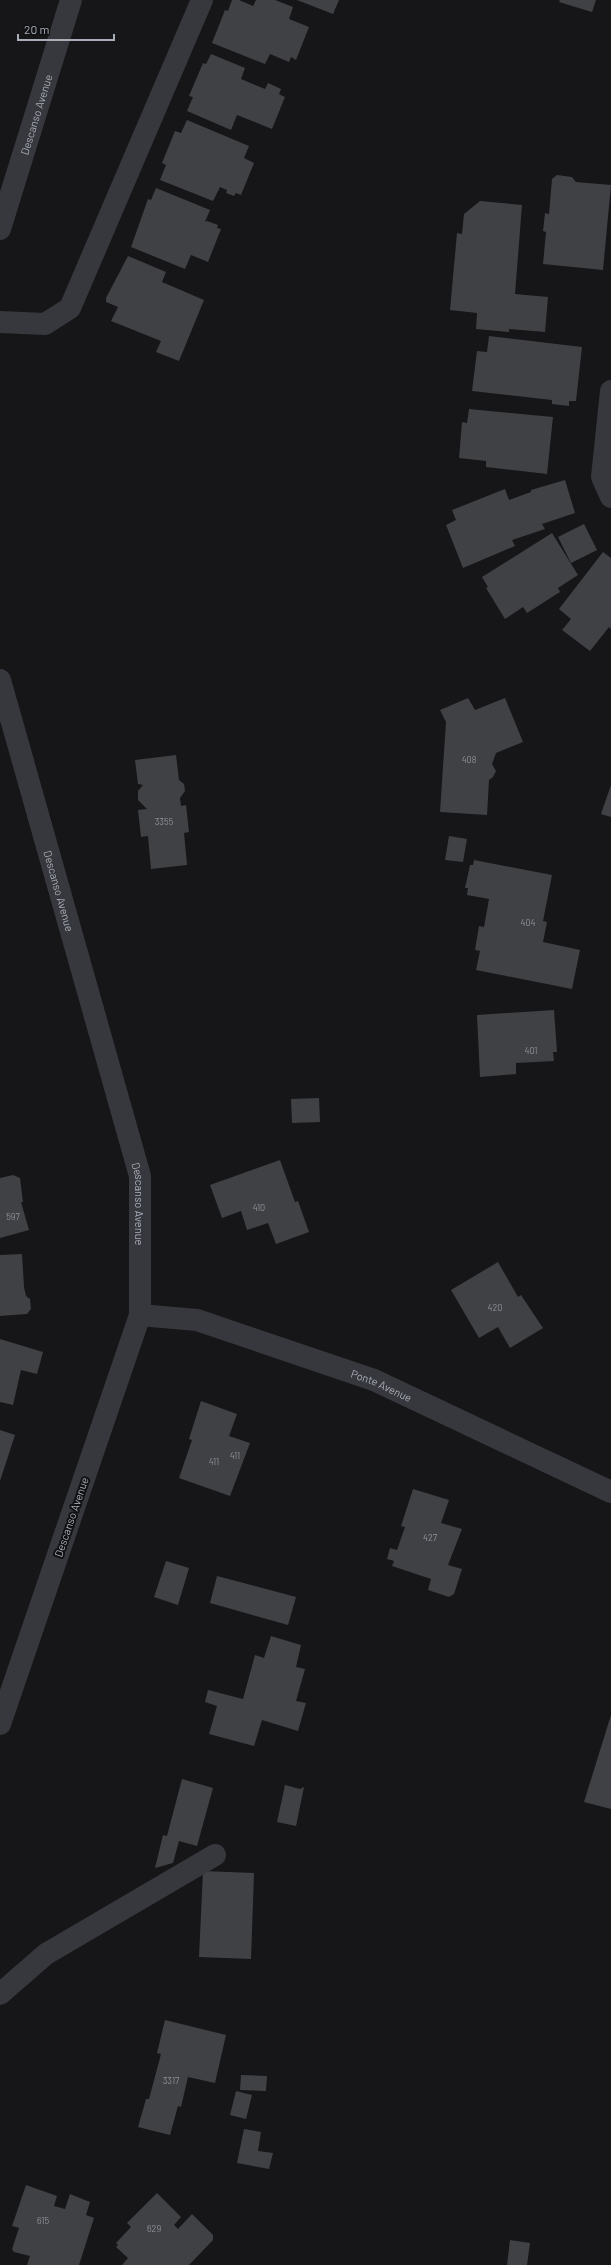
<svg xmlns="http://www.w3.org/2000/svg" width="611" height="2265" viewBox="0 0 611 2265" font-family="Barlow,sans-serif">
	<style>
		.building { fill: #404145 }
		.lines { fill: none; stroke-linecap: round; stroke-linejoin: round }
		.minor { stroke: #37383d; stroke-width: 22 }
		.labels { text-anchor: middle; dominant-baseline: central; stroke-width: 4; stroke-linejoin: round; paint-order: stroke }
		.number-label { font-size: 9px; fill: #8e929b }
		.street-label { font-size: 11px; fill: #a8adb8; stroke: #111113 }
	</style>
	<rect width="100%" height="100%" fill="#161618"/>
	<g class="building">
		<path d="M232,0H239L253,6L256,0H275L293,7L289,19L309,27L296,60L291,57L289,62L270,54L265,64L212,43L225,10L228,11Z"/>
		<path d="M297,0H339L333,14Z"/>
		<path d="M560,0H596L592,12L559,2Z"/>
		<path d="M211,54L245,68L241,79L265,89L268,83L281,89L279,94L285,97L272,129L237,115L231,130L187,111L193,97L189,96L203,63L206,64Z"/>
		<path d="M187,120L249,146L244,158L254,163L241,195L236,193L234,196L226,193L227,190L220,187L213,201L160,180L166,165L162,163L175,131L181,133Z"/>
		<path d="M557,175L572,177L576,182L611,185L603,270L543,264L546,232L543,231L545,213L549,214L552,179Z"/>
		<path d="M156,188L210,210L205,222L207,221L218,225L217,228L221,229L208,262L191,255L185,269L131,247L148,199L151,200Z"/>
		<path d="M480,201L522,205L515,294L548,297L545,332L509,329V332L476,329L477,313L450,310L457,233L462,234L464,214Z"/>
		<path d="M128,256L166,272L162,282L204,300L179,361L156,352L161,341L111,321L118,307L106,302V298Z"/>
		<path d="M489,336L582,347L576,401H569V406L552,404V400L472,391L477,351L487,352Z"/>
		<path d="M469,409L553,417L547,474L486,467V461L459,458L462,422L467,423Z"/>
		<path d="M565,480L575,513L542,524L545,529L512,540L515,546L463,568L446,525L456,520L452,510L505,489L509,500L531,492V490Z"/>
		<path d="M584,524L597,550L571,563L558,537Z"/>
		<path d="M552,533L578,575L558,588L560,592L527,613L523,607L505,619L486,588L488,587L482,577Z"/>
		<path d="M603,552L611,558V629L609,627L590,651L562,630L571,619L559,609Z"/>
		<path d="M468,698L475,710L505,698L523,742L496,753L492,764L496,771L493,777L489,780L487,815L440,812L446,722L440,710Z"/>
		<path d="M176,755L179,780L184,784L185,791L180,798L181,806L186,805L189,832L184,833L187,865L151,869L148,836L141,837L138,810L147,809L138,800V791L143,785L138,784L135,760Z"/>
		<path d="M611,785V817L601,814Z"/>
		<path d="M449,836L467,839L463,862L445,860Z"/>
		<path d="M474,860L552,875L543,921L547,922L543,942L580,950L572,989L476,970L480,951L475,950L479,926L484,927L489,899L467,895L468,888H465L470,865H473Z"/>
		<path d="M554,1010L557,1052H553L554,1061L516,1063V1074L480,1077L477,1015Z"/>
		<path d="M319,1098L320,1122L292,1123L291,1099Z"/>
		<path d="M280,1160L295,1202L298,1201L309,1232L276,1244L268,1223L247,1230L241,1211L222,1218L210,1185Z"/>
		<path d="M13,1175L20,1178L23,1202H21L29,1230L0,1238V1178Z"/>
		<path d="M22,1254L24,1287L26,1296L30,1299L31,1309L27,1314L0,1316V1255Z"/>
		<path d="M498,1262L518,1297L521,1295L543,1328L510,1348L498,1327L479,1338L451,1290Z"/>
		<path d="M0,1339L43,1352L37,1374L21,1370L13,1405L0,1402Z"/>
		<path d="M201,1401L237,1414L229,1436L250,1443L230,1496L179,1478L192,1440L189,1439Z"/>
		<path d="M0,1430L15,1435L0,1481Z"/>
		<path d="M413,1489L449,1500L441,1523L462,1529L448,1565L462,1569L454,1594L449,1597L428,1590L431,1579L392,1566L394,1561L387,1559L390,1548L397,1550L405,1527L401,1526Z"/>
		<path d="M166,1561L189,1568L178,1605L154,1597Z"/>
		<path d="M217,1576L296,1597L288,1625L210,1603Z"/>
		<path d="M271,1636L301,1645L296,1667L305,1669L296,1701L306,1703L298,1731L262,1720L254,1746L209,1734L217,1706L205,1702L208,1690L243,1699L255,1655L264,1658Z"/>
		<path d="M611,1715V1809L584,1802Z"/>
		<path d="M182,1779L213,1788L197,1846L179,1841L173,1863L155,1868L163,1835L167,1836Z"/>
		<path d="M285,1785L300,1789L304,1787L296,1826L277,1822Z"/>
		<path d="M203,1871L254,1873L251,1959L199,1957Z"/>
		<path d="M165,2020L226,2035L215,2083L188,2077L181,2107L178,2106L170,2135L138,2127L146,2099H149L161,2054L157,2053Z"/>
		<path d="M241,2075L267,2076L266,2091L240,2090Z"/>
		<path d="M236,2091L252,2095L246,2119L230,2115Z"/>
		<path d="M244,2129L261,2132L258,2151L273,2153L269,2169L237,2163Z"/>
		<path d="M26,2185L57,2196L54,2206L65,2209L70,2194L90,2202L86,2215L94,2218L79,2265H27L30,2256L14,2252L12,2249L19,2228L12,2226Z"/>
		<path d="M157,2193L181,2217L174,2225L178,2229L192,2214L213,2235V2240L189,2265H122L128,2258L116,2247L118,2245L116,2243L131,2227L127,2223Z"/>
		<path d="M510,2240L530,2243L527,2265H507Z"/>
	</g>
	<g class="lines">
		<g class="minor">
			<path id="s1" d="M0,229L71,0"/>
			<path d="M0,322L45,324L70,308L202,0"/>
			<path d="M611,391L602,477L611,497"/>
			<path id="s2" d="M0,680L140,1176V1315L0,1724"/>
			<path id="s3" d="M140,1315L197,1320L374,1380L611,1492"/>
			<path d="M0,1994L46,1954L215,1855"/>
		</g>
	</g>
	<g class="labels">
		<g class="number-label">
			<text x="469" y="759">408</text>
			<text x="164" y="821">3355</text>
			<text x="528" y="922">404</text>
			<text x="531" y="1050">401</text>
			<text x="259" y="1207">410</text>
			<text x="13" y="1216">597</text>
			<text x="495" y="1307">420</text>
			<text x="235" y="1455">411</text>
			<text x="214" y="1461">411</text>
			<text x="430" y="1537">427</text>
			<text x="171" y="2080">3317</text>
			<text x="43" y="2220">615</text>
			<text x="154" y="2228">629</text>
		</g>
		<g class="street-label">
			<text stroke="none"><textPath href="#s1" startOffset="120">Descanso Avenue</textPath></text>
			<text stroke="none"><textPath href="#s2" startOffset="219">Descanso Avenue</textPath></text>
			<text stroke="none"><textPath href="#s2" startOffset="543">Descanso Avenue</textPath></text>
			<text stroke="none"><textPath href="#s3" startOffset="253">Ponte Avenue</textPath></text>
			<text transform="translate(71 1517) rotate(-71)">Descanso Avenue</text>
		</g>
	</g>
	<path d="M18 34v6h96v-6" fill="none" stroke="#a8adb8" stroke-width="2"/>
	<text x="24" y="34" font-size="12" fill="#a8adb8" stroke="#111113" stroke-width="3" paint-order="stroke">20 m</text>
</svg>
